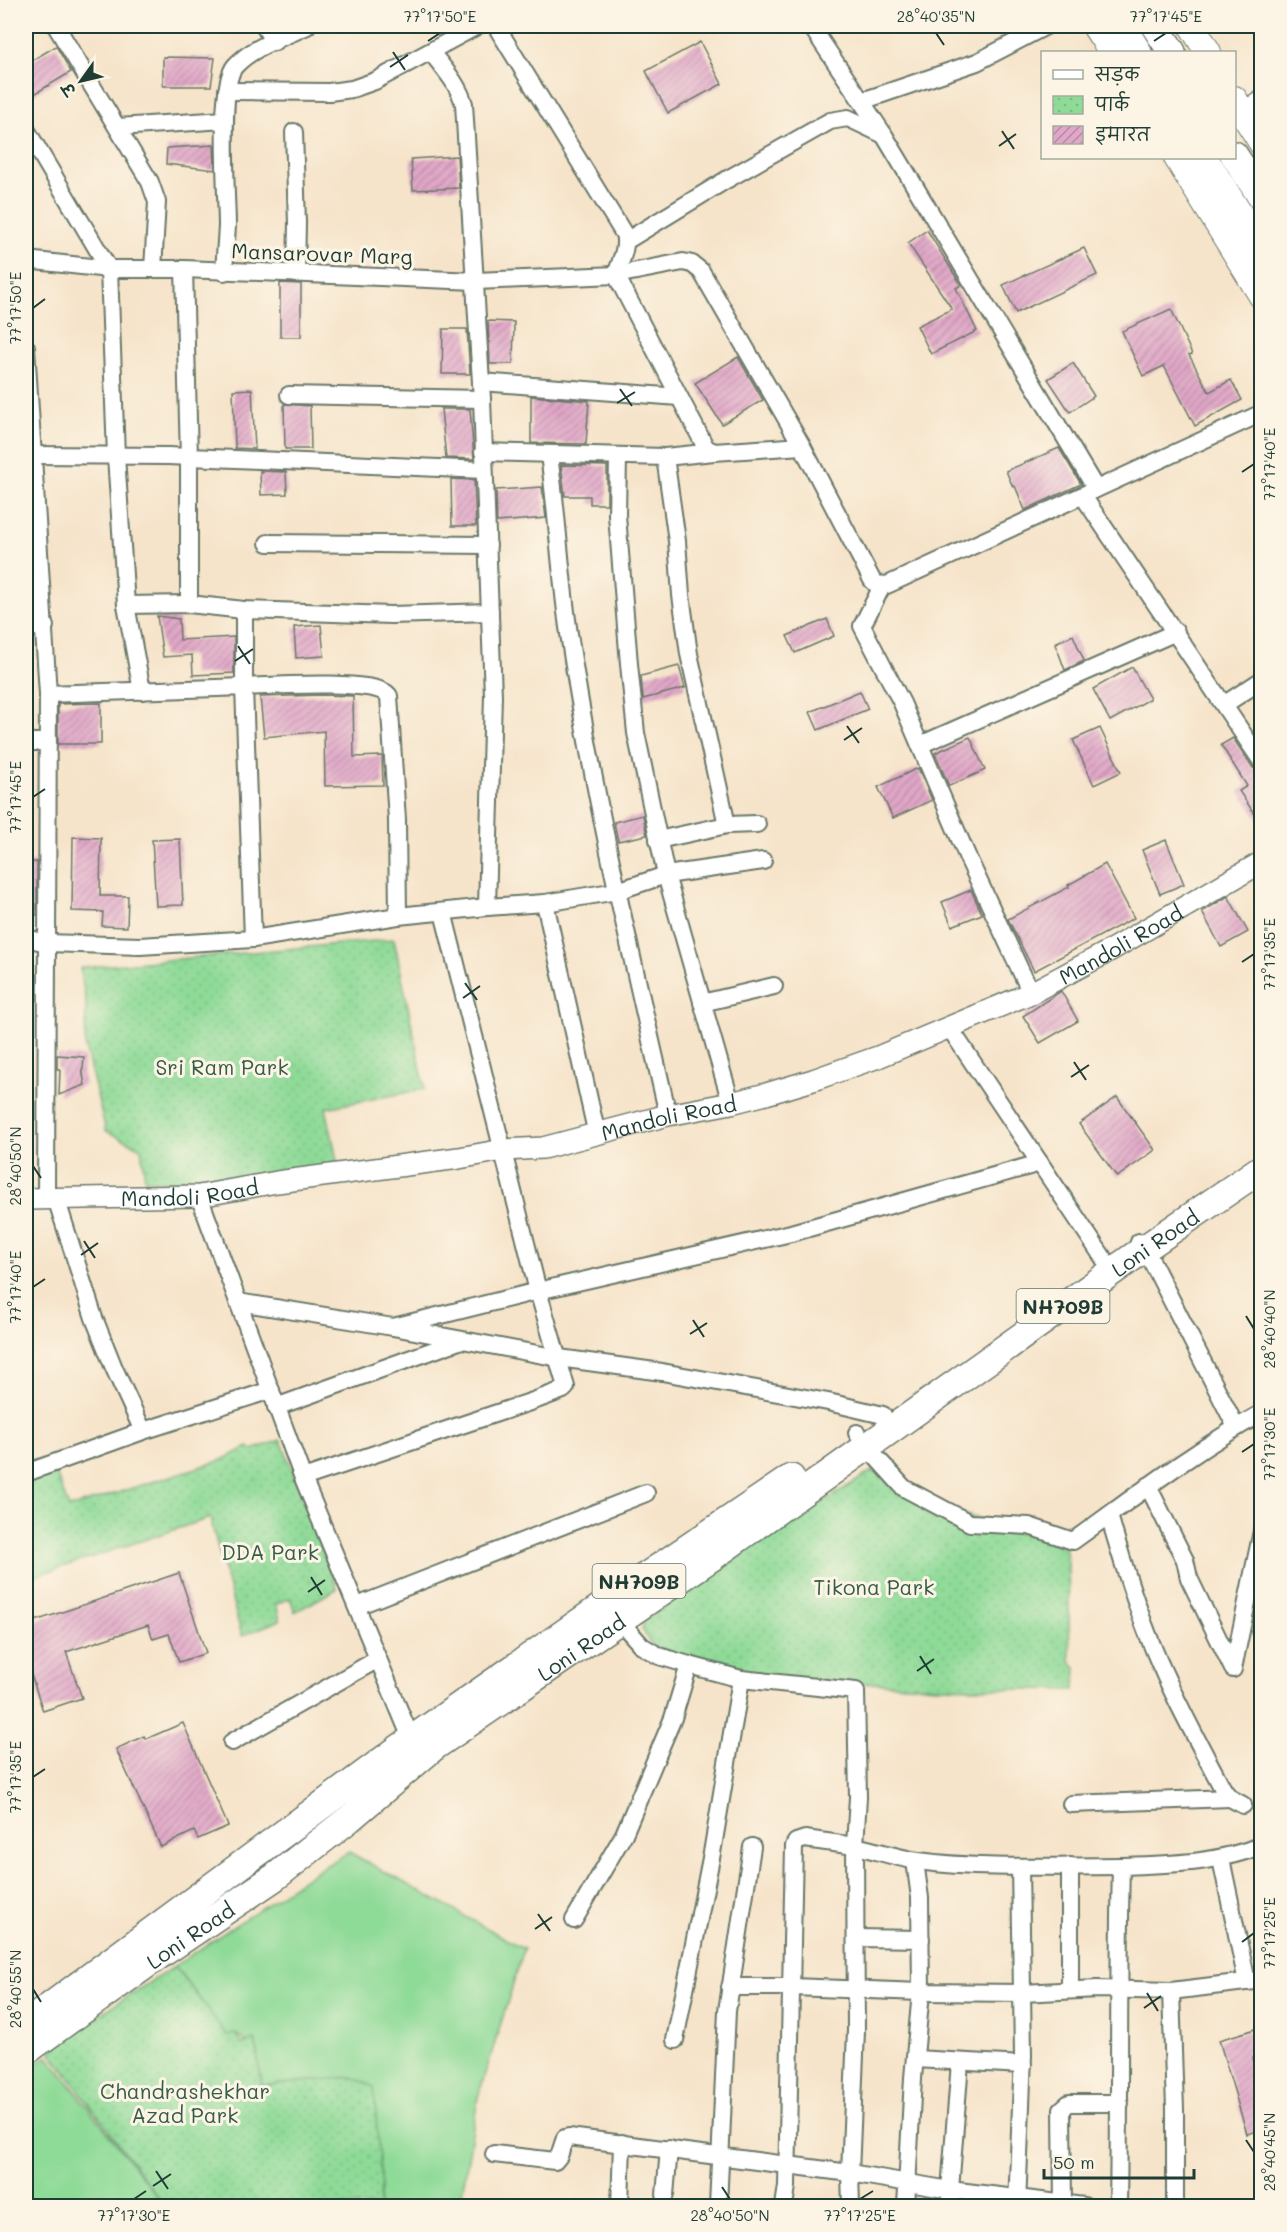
<svg xmlns="http://www.w3.org/2000/svg" width="1287" height="2232" viewBox="0 0 1287 2232" font-family="Mali,'Playpen Sans Deva',sans-serif">
	<style>
		.grass { fill: #8eda97; stroke: #568c66; stroke-width: 1.5 }
		.park { fill: url(#park-dots); stroke: #568c66; stroke-width: 1.5 }
		.building { fill: url(#building-hatch) }
		.lines { fill: none; stroke-linecap: round; stroke-linejoin: round }
		.minor-casing { stroke: #6a7768; stroke-width: 20 }
		.tertiary-casing { stroke: #6a7768; stroke-width: 24 }
		.primary-casing { stroke: #6a7768; stroke-width: 28 }
		.trunk-casing { stroke: #6a7768; stroke-width: 30 }
		.minor { stroke: #fff; stroke-width: 16 }
		.tertiary { stroke: #fff; stroke-width: 21 }
		.primary { stroke: #fff; stroke-width: 26 }
		.trunk { stroke: #fff; stroke-width: 27 }
		.ticks { fill: none; stroke: #1f3d34; stroke-width: 2 }
		.labels { text-anchor: middle; dominant-baseline: central; stroke-width: 6; stroke-linejoin: round; paint-order: stroke }
		.shield { fill: #fcf5e5; stroke: #617469; stroke-width: 1.5 }
		.shield-label { font-size: 20px; font-weight: bold; fill: #1f3d34 }
		.street-label { font-size: 21px; fill: #1f3d34; stroke: #fcf5e5 }
		.park-label { font-size: 21px; fill: #355c48; stroke: #fcf5e5 }
		.neatline { fill: none; stroke: #1f3d34; stroke-width: 2 }
		.ticks-label { font-size: 15px; text-anchor: middle; fill: #1f3d34 }
	</style>
	<defs>
		<pattern id="park-dots" width="8" height="8" patternUnits="userSpaceOnUse" patternTransform="scale(1.5)"><rect width="8" height="8" fill="#8eda97"/><path d="M2 2h.1M6 6h.1" fill="none" stroke="#7abc83" stroke-width="1.8" stroke-linecap="round"/></pattern>
		<pattern id="building-hatch" width="6" height="6" patternUnits="userSpaceOnUse" patternTransform="scale(1.5)"><rect width="6" height="6" fill="#e1a7c8"/><path d="M-1 1l2-2M0 6l6-6M5 7l2-2" fill="none" stroke="#b689a3"/></pattern>
	</defs>
	<rect width="100%" height="100%" fill="#fcf5e5"/>
	<filter id="ink" filterUnits="userSpaceOnUse"><feTurbulence type="fractalNoise" baseFrequency=".0167" numOctaves="2"/><feDisplacementMap in="SourceGraphic" scale="12" xChannelSelector="R" yChannelSelector="G"/><feConvolveMatrix kernelMatrix="1 2 1 2 8 2 1 2 1" color-interpolation-filters="sRGB"/></filter>
	<filter id="wash" filterUnits="userSpaceOnUse"><feTurbulence type="fractalNoise" baseFrequency=".008" numOctaves="4" result="noise"/><feDisplacementMap in="SourceGraphic" scale="24" xChannelSelector="R" yChannelSelector="G"/><feGaussianBlur stdDeviation="1.35" result="paint"/><feColorMatrix in="noise" values="0 0 0 0 0 0 0 0 0 0 0 0 0 0 0 0 0 1.4 0 .05"/><feComposite in="paint" operator="in"/></filter>
	<g filter="url(#wash)">
		<rect width="100%" height="100%" fill="#f6e4ca"/>
		<g class="grass">
			<path d="M349,1852L524,1949L478,2097L461,2201L526,2206H379L381,2188L352,2077L262,2086L255,2040L246,2042L235,2033L227,2036L175,1966L311,1874Z"/>
			<path d="M47,2056L55,2065L165,2206H26V2072Z"/>
		</g>
		<g class="park">
			<path d="M394,939L425,1089L326,1108L339,1169L175,1182L145,1180L141,1148L106,1131L85,1047L86,1004L80,968Z"/>
			<path d="M281,1440L337,1589L295,1612L290,1598L276,1604L280,1620L242,1636L210,1518L26,1579V1480L55,1471L69,1508L222,1460L248,1447L252,1450Z"/>
			<path d="M880,1466L934,1507L1016,1528L1065,1547L1068,1563L1070,1661L1076,1667L1075,1690L937,1687L879,1683L834,1685L739,1676L652,1646L642,1629L644,1621L755,1545Z"/>
			<path d="M175,1966L227,2035L235,2033L242,2044L255,2040L262,2086L352,2077L374,2087L381,2188L379,2206H165L51,2053L52,2049L92,2019Z"/>
		</g>
		<g id="blocks">
			<g class="building">
				<path d="M700,42L722,84L668,113L646,71Z"/>
				<path d="M56,46L71,72L26,99V64Z"/>
				<path d="M163,57L215,58L211,86H163Z"/>
				<path d="M214,145L215,170L166,164L167,148Z"/>
				<path d="M457,156L459,188L413,190L411,159Z"/>
				<path d="M927,230L961,285L956,288L977,331L931,354L917,326L952,309L908,243Z"/>
				<path d="M1084,248L1097,275L1016,313L1003,285Z"/>
				<path d="M280,283L301,284V337H280Z"/>
				<path d="M1171,309L1192,354L1189,355L1209,392L1231,380L1242,400L1195,426L1164,366L1143,376L1122,331Z"/>
				<path d="M488,321L514,322L513,364H490Z"/>
				<path d="M443,329H467L470,374H442Z"/>
				<path d="M738,357L763,400L722,424L695,383Z"/>
				<path d="M1073,363L1094,396L1070,412L1048,379Z"/>
				<path d="M252,389L255,449L235,448L233,390Z"/>
				<path d="M531,396L589,401L586,444L531,443Z"/>
				<path d="M284,404L310,406L311,449H285Z"/>
				<path d="M441,409H470L474,459L446,458Z"/>
				<path d="M1059,448L1081,484L1025,510L1015,486L1013,487L1006,471Z"/>
				<path d="M561,465L607,466V504H590V496H565Z"/>
				<path d="M260,471L286,472L287,494L261,495Z"/>
				<path d="M451,479L474,480L476,526H452Z"/>
				<path d="M542,487L546,518L497,522L496,490Z"/>
				<path d="M157,616L179,619L180,640L234,637V673L193,675L192,655L163,657Z"/>
				<path d="M827,619L834,636L795,653L787,636Z"/>
				<path d="M321,625L324,656L296,658L294,627Z"/>
				<path d="M1073,635L1084,661L1065,670L1055,643Z"/>
				<path d="M679,666L685,688L643,699L641,676Z"/>
				<path d="M1132,667L1150,699L1110,721L1093,689Z"/>
				<path d="M860,691L868,709L818,730L810,712Z"/>
				<path d="M321,695L353,696L354,757L382,756L383,785L325,786L324,731L264,737L260,697Z"/>
				<path d="M101,703V744H58V704Z"/>
				<path d="M1100,728L1121,772L1094,785L1073,740Z"/>
				<path d="M970,737L985,770L949,786L935,753Z"/>
				<path d="M1233,738L1253,768L1262,772V825L1239,791L1247,786L1221,745Z"/>
				<path d="M918,768L932,800L893,818L878,787Z"/>
				<path d="M643,815L647,835L618,841L614,822Z"/>
				<path d="M73,837L101,838L100,896H128L127,927L102,926L103,912L72,911Z"/>
				<path d="M180,839L183,905L156,906L152,840Z"/>
				<path d="M1166,840L1184,884L1160,894L1142,850Z"/>
				<rect x="26" y="862" width="11" height="53"/>
				<path d="M1105,864L1134,918L1034,971L1008,919L1069,887L1068,885Z"/>
				<path d="M971,890L982,914L952,926L942,902Z"/>
				<path d="M1228,896L1248,932L1221,947L1202,912Z"/>
				<path d="M1061,991L1078,1021L1040,1043L1023,1016Z"/>
				<path d="M57,1055L84,1057L83,1069H82L85,1085L59,1095L60,1069H57Z"/>
				<path d="M1117,1097L1155,1150L1117,1177L1079,1124Z"/>
				<path d="M179,1573L206,1653L179,1662L169,1634L153,1639L148,1625L66,1652L82,1698L43,1711L26,1659V1624Z"/>
				<path d="M183,1723L228,1826L198,1839L194,1831L161,1847L116,1749L144,1736L146,1739Z"/>
				<path d="M1262,2027V2055L1253,2058L1262,2086V2130L1247,2134L1219,2040Z"/>
			</g>
		</g>
	</g>
	<g filter="url(#ink)">
		<use href="#blocks" fill-opacity="0" stroke="#6a7768" stroke-width="1.5"/>
		<g class="lines">
			<g class="minor-casing">
				<g id="minor">
					<path d="M56,26L150,182L157,202L153,269"/>
					<path d="M264,26L274,42"/>
					<path d="M496,26L624,234C628,247 620,262 616,275L706,448L714,452L802,446L872,580L876,584L887,585L1262,413"/>
					<path d="M811,26L884,135L1096,489"/>
					<path d="M431,52C443,68 458,83 464,104L482,399L493,696L487,907L545,903L597,1135"/>
					<path d="M227,91L329,92L352,89L375,81L477,26"/>
					<path d="M862,101L977,62L1046,26"/>
					<path d="M1241,110L1262,99"/>
					<path d="M118,127L225,120"/>
					<path d="M26,129L109,269L116,456L126,605L142,691"/>
					<path d="M294,132L297,223L296,274"/>
					<path d="M626,241L726,180L830,121L848,118L884,135"/>
					<path d="M26,260L109,269H184L476,281L616,275L683,262L692,264L701,271L802,446"/>
					<path d="M184,269L189,458V604"/>
					<path d="M224,272C225,257 226,241 227,226C227,196 218,85 235,66C252,47 284,37 307,26"/>
					<path d="M26,347L48,694L46,1199"/>
					<path d="M481,382L679,397"/>
					<path d="M289,395L482,399"/>
					<path d="M483,452L665,457L714,452"/>
					<path d="M33,455L168,456L484,470"/>
					<path d="M549,455C557,512 560,570 568,627C592,791 631,953 668,1115"/>
					<path d="M618,457L617,515L629,664L636,733L666,875L731,1103"/>
					<path d="M665,457L677,541L681,595L689,654L727,825"/>
					<path d="M1083,496L1262,762"/>
					<path d="M268,543L488,545"/>
					<path d="M882,586L862,626L902,703L968,858L1031,993"/>
					<path d="M126,605L189,604L244,610L391,615L490,612"/>
					<path d="M244,610V687C267,686 379,678 389,696L397,820L398,916"/>
					<path d="M26,628L45,626"/>
					<path d="M48,694L244,687L253,939"/>
					<path d="M1225,704L1262,680"/>
					<path d="M26,742H48"/>
					<path d="M920,745L1176,632"/>
					<path d="M658,840L727,825L757,824"/>
					<path d="M545,903L617,891L666,875L763,861"/>
					<path d="M26,938L47,943L140,946L253,939L398,916L487,907"/>
					<path d="M702,1003L774,986"/>
					<path d="M949,1027L1104,1259"/>
					<path d="M199,1196L303,1478L415,1748"/>
					<path d="M56,1198L94,1318L114,1368L143,1431"/>
					<path d="M1139,1242L1152,1262L1236,1427"/>
					<path d="M238,1302L393,1327L559,1358L662,1372L828,1402L883,1415"/>
					<path d="M393,1327L538,1291L791,1233L1040,1163"/>
					<path d="M276,1407L459,1341"/>
					<path d="M857,1433L866,1446L904,1488L970,1523L1029,1526L1073,1541C1134,1497 1195,1450 1262,1413"/>
					<path d="M26,1473L143,1431L271,1390"/>
					<path d="M303,1478L536,1400L563,1390L566,1387L538,1291L443,912"/>
					<path d="M1148,1486L1185,1560L1189,1578L1233,1669L1252,1578"/>
					<path d="M1109,1515C1122,1561 1136,1606 1154,1650C1174,1699 1200,1745 1224,1791L1230,1798L1243,1805"/>
					<path d="M1262,1531L1252,1578L1254,1585L1262,1590"/>
					<path d="M357,1606L646,1493"/>
					<path d="M619,1620L642,1646L659,1656L689,1665L741,1679L856,1691L858,1797L855,1846C876,1850 897,1858 918,1861C985,1870 1053,1866 1121,1866"/>
					<path d="M232,1742L378,1659"/>
					<path d="M1071,1804L1230,1798"/>
					<path d="M1221,1859L1247,1982"/>
					<path d="M915,1861L920,1898L921,1992L1023,1993L1097,1989L1171,1991L1262,1980"/>
					<path d="M574,1920L624,1834L673,1718L689,1665"/>
					<path d="M856,1938L921,1939"/>
					<path d="M730,1987H792L921,1992L913,2078L906,2206"/>
					<path d="M1070,1990V1866"/>
					<path d="M1171,1991L1175,2109V2206"/>
					<path d="M675,2040L712,1853L741,1679"/>
					<path d="M915,2059L1023,2065"/>
					<path d="M494,2154L555,2161L559,2156L565,2138L569,2137L850,2173L950,2190L1084,2206"/>
					<path d="M665,2195L669,2149"/>
					<path d="M620,2206L622,2143"/>
					<path d="M718,2206L727,2011L752,1847"/>
					<path d="M784,2206L787,2186L794,1846L796,1842L805,1839L855,1846L856,2031L850,2173L851,2206"/>
					<path d="M951,2206L950,2190L960,2062"/>
					<path d="M1017,2206L1023,2055L1020,1867"/>
					<path d="M1063,2206L1062,2109L1069,2103H1120"/>
					<path d="M1118,2206C1120,2093 1118,1980 1121,1866C1169,1864 1217,1864 1262,1845"/>
				</g>
			</g>
			<g class="tertiary-casing">
				<g id="tertiary">
					<path id="s1" d="M26,1199L199,1196L277,1182L459,1158L503,1150L543,1148L668,1115L731,1103L766,1094L813,1080L878,1057L1031,993L1102,955L1262,862"/>
				</g>
			</g>
			<g class="primary-casing">
				<g id="primary">
					<path d="M1095,26L1112,52"/>
					<path d="M1192,26L1208,52"/>
					<path d="M1234,99L1262,143"/>
					<path d="M1177,158L1262,296"/>
				</g>
			</g>
			<g class="trunk-casing">
				<g id="trunk">
					<path d="M1122,26L1138,52"/>
					<path d="M1155,26L1172,52"/>
					<path d="M1234,155L1262,198"/>
					<path d="M1204,158L1262,251"/>
					<path d="M26,2024L398,1749L627,1589L791,1478"/>
					<path id="s2" d="M26,2051L161,1954L275,1877L349,1819L435,1746L715,1555L1144,1249L1262,1168"/>
				</g>
			</g>
			<use href="#minor" class="minor"/>
			<use href="#tertiary" class="tertiary"/>
			<use href="#primary" class="primary"/>
			<use href="#trunk" class="trunk"/>
		</g>
	</g>
	<path class="ticks" d="M936,33L944,45M428,41L440,33M1154,41L1166,33M393,52L405,70M390,67L408,55M1002,131L1014,149M999,146L1016,134M33,308L45,299M620,389L632,406M617,403L635,392M1242,472L1254,464M238,646L250,664M235,661L253,649M847,726L859,743M844,740L862,728M33,797L45,789M1242,962L1254,954M465,983L477,1000M463,998L480,986M1074,1062L1086,1080M1071,1077L1089,1065M33,1166L41,1178M84,1241L95,1258M81,1255L98,1243M33,1287L45,1279M1246,1316L1254,1329M693,1320L704,1337M690,1334L707,1323M1242,1452L1254,1444M311,1577L322,1595M308,1592L325,1580M920,1656L931,1674M917,1671L934,1659M33,1777L45,1769M538,1914L550,1931M535,1929L552,1917M1242,1942L1254,1933M33,1989L41,2002M1147,1993L1158,2011M1144,2008L1161,1996M1246,2140L1254,2152M156,2171L168,2189M153,2186L171,2174M722,2187L730,2199M134,2199L146,2191M860,2199L873,2191"/>
	<g class="labels">
		<g class="shield">
			<rect x="1016.5" y="1289" width="93" height="34" rx="4.5"/>
			<rect x="592.5" y="1564" width="93" height="34" rx="4.5"/>
		</g>
		<g class="shield-label">
			<text x="1063" y="1306">NH709B</text>
			<text x="639" y="1581">NH709B</text>
		</g>
		<g class="street-label">
			<text transform="translate(322 253) rotate(2)">Mansarovar Marg</text>
			<text stroke="none"><textPath href="#s1" startOffset="1136">Mandoli Road</textPath></text>
			<text stroke="none"><textPath href="#s1" startOffset="650">Mandoli Road</textPath></text>
			<text stroke="none"><textPath href="#s1" startOffset="164">Mandoli Road</textPath></text>
			<text stroke="none"><textPath href="#s2" startOffset="1389">Loni Road</textPath></text>
			<text stroke="none"><textPath href="#s2" startOffset="687">Loni Road</textPath></text>
			<text stroke="none"><textPath href="#s2" startOffset="201">Loni Road</textPath></text>
		</g>
		<g class="park-label">
			<text x="222" y="1066">Sri Ram Park</text>
			<text x="270" y="1551">DDA Park</text>
			<text x="874" y="1586">Tikona Park</text>
			<text x="185" y="2090">Chandrashekhar<tspan x="185" dy="24">Azad Park</tspan></text>
		</g>
	</g>
	<rect width="1287" height="2232" fill="none" stroke="#fcf5e5" stroke-width="66"/>
	<rect x="1041" y="51" width="195" height="108" fill="#fcf5e5" stroke="#a4ab9e" stroke-width="1.5"/>
	<rect x="1053" y="70" width="30" height="9" fill="#ffffff" stroke="#a4ab9e" stroke-width="1.5"/>
	<text x="1095" y="81" font-size="18" fill="#1f3d34">सड़क</text>
	<rect x="1053" y="96" width="30" height="18" fill="url(#park-dots)" stroke="#a4ab9e" stroke-width="1.5"/>
	<text x="1095" y="111" font-size="18" fill="#1f3d34">पार्क</text>
	<rect x="1053" y="126" width="30" height="18" fill="url(#building-hatch)" stroke="#a4ab9e" stroke-width="1.5"/>
	<text x="1095" y="141" font-size="18" fill="#1f3d34">इमारत</text>
	<g transform="translate(81 81) rotate(236)" stroke="#fcf5e5" stroke-width="4.5" paint-order="stroke">
	<path d="M0-4.5L10 22L0 15L-10 22Z" fill="#1f3d34"/>
	<text y="-9" font-size="16" font-weight="bold" text-anchor="middle" fill="#1f3d34">उ</text>
	</g>
	<path d="M1044 2169v9h150v-9" fill="none" stroke="#1f3d34" stroke-width="3"/>
	<text x="1053" y="2169" font-size="18" fill="#1f3d34" stroke="#fcf5e5" stroke-width="4.5" paint-order="stroke">50 m</text>
	<rect x="33" y="33" width="1221" height="2166" class="neatline"/>
	<g class="ticks-label">
		<text x="440" y="22">77°17'50"E</text>
		<text x="936" y="22">28°40'35"N</text>
		<text x="1166" y="22">77°17'45"E</text>
		<text transform="translate(16 308) rotate(-90)" y="5">77°17'50"E</text>
		<text transform="translate(1270 464) rotate(-90)" y="5">77°17'40"E</text>
		<text transform="translate(16 797) rotate(-90)" y="5">77°17'45"E</text>
		<text transform="translate(1270 954) rotate(-90)" y="5">77°17'35"E</text>
		<text transform="translate(16 1166) rotate(-90)" y="5">28°40'50"N</text>
		<text transform="translate(16 1287) rotate(-90)" y="5">77°17'40"E</text>
		<text transform="translate(1270 1329) rotate(-90)" y="5">28°40'40"N</text>
		<text transform="translate(1270 1444) rotate(-90)" y="5">77°17'30"E</text>
		<text transform="translate(16 1777) rotate(-90)" y="5">77°17'35"E</text>
		<text transform="translate(1270 1933) rotate(-90)" y="5">77°17'25"E</text>
		<text transform="translate(16 1989) rotate(-90)" y="5">28°40'55"N</text>
		<text transform="translate(1270 2152) rotate(-90)" y="5">28°40'45"N</text>
		<text x="134" y="2221">77°17'30"E</text>
		<text x="730" y="2221">28°40'50"N</text>
		<text x="860" y="2221">77°17'25"E</text>
	</g>
</svg>
